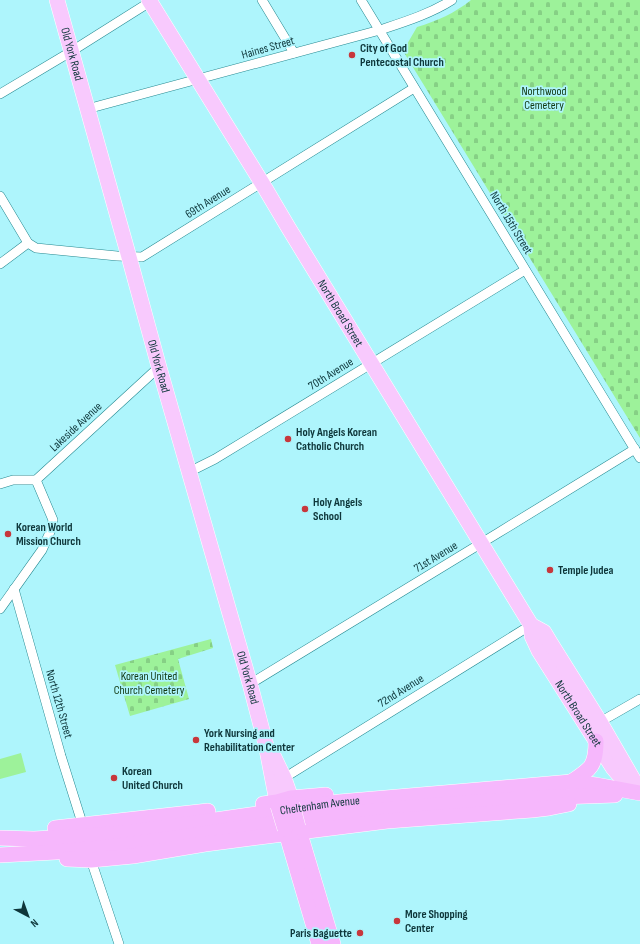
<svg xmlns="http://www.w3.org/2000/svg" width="640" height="944" viewBox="0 0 640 944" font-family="'Sofia Sans Condensed',sans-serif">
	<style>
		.cemetery { fill: url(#cemetery-stones) }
		.pitch { fill: #9df29a }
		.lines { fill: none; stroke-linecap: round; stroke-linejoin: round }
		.minor-casing { stroke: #258991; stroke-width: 10 }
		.primary-casing { stroke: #fff; stroke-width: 16 }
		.trunk-casing { stroke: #fff; stroke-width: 16 }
		.minor { stroke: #fff; stroke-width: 9 }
		.primary { stroke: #f8c9fd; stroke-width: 15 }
		.trunk { stroke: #f6b7fc; stroke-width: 15 }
		.trunk-bridge-casing { stroke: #fff; stroke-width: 16; stroke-linecap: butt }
		.trunk-bridge { stroke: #f6b7fc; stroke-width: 15 }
		.poi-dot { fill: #c7373c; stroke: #aef5fc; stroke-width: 1.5 }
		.labels { text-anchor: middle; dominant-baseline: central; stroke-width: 3.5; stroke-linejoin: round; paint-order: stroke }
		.street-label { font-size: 12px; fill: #0e363a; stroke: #aef5fc }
		.poi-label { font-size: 12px; font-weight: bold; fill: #0e363a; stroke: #aef5fc; text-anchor: start }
		.park-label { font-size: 12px; fill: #113711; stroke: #aef5fc }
	</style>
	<defs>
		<pattern id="cemetery-stones" width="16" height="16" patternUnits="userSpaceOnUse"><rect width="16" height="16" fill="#9df29a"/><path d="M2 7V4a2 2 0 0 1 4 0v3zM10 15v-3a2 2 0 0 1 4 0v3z" fill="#86d085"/></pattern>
	</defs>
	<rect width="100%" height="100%" fill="#aef5fc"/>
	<g class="cemetery">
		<path d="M471,0H640V438L403,51L417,27C437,21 455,13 471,0Z"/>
		<path d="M211,639L213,648L178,659L189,699L130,716L115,665Z"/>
	</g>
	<path class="pitch" d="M21,753L26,772L0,779V759Z"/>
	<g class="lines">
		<g class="minor-casing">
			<g id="minor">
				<path d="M262,0L294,53"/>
				<path d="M361,0L640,458"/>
				<path d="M0,94L72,51L153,0"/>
				<path d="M87,109L380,30C404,22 430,14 452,0"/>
				<path d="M0,196L28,243"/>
				<path d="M0,264L28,243L36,248L117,256L142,257L414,88"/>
				<path d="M189,472L215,459L525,270"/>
				<path d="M0,484L13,480H36L159,367"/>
				<path d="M14,589L61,756L83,826"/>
				<path d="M0,609L42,550L50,532L53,520L36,480"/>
				<path d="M250,684L498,533L635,449"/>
				<path d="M600,722L640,699"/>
				<path d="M284,778L531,625"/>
				<path d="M91,860L119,944"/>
			</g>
		</g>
		<g class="primary-casing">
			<g id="primary">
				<path id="s1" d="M57,0L129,257L159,367L250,684L266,745L277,802"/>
				<path id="s2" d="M149,0L262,183L288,227L531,625L532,636L539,651L613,768L618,774L640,792"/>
				<path d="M531,625L544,632L550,642L600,722L637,786"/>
				<path d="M273,755L284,778L291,798"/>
			</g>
		</g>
		<g class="trunk-casing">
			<g id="trunk">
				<path d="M571,782C591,769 596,766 596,741"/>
				<path d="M263,804L277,802L291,798L326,795"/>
				<path d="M298,827L333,944"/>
				<path d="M55,828L208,811"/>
				<path d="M285,829L319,944"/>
				<path id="s3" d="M0,838L34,839L87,836L132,832L339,802L571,782L596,785L640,793"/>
				<path d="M0,855L56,852L110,847L327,816L401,808L530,798L615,795"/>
				<path d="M67,859L91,860L133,856L205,844L387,821L532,810L549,808L569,804"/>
			</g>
		</g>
		<use href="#minor" class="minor"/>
		<use href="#primary" class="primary"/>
		<use href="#trunk" class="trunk"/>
		<g class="trunk-bridge-casing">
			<g id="trunk-bridge">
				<path d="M292,804L298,827"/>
				<path d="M278,806L285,829"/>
			</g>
		</g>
		<use href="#trunk-bridge" class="trunk-bridge"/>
	</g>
	<g class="poi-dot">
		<circle cx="352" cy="55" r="4"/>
		<circle cx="288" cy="439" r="4"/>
		<circle cx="305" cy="509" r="4"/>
		<circle cx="8" cy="534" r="4"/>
		<circle cx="550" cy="570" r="4"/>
		<circle cx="196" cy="740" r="4"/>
		<circle cx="114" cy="778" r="4"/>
		<circle cx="397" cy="921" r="4"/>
		<circle cx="360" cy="933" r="4"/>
	</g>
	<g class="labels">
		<g class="street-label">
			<text transform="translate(268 48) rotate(-16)">Haines Street</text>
			<text stroke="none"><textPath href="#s1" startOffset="56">Old York Road</textPath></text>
			<text transform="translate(208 202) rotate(-32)">69th Avenue</text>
			<text transform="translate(511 223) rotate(59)">North 15th Street</text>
			<text stroke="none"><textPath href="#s2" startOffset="367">North Broad Street</textPath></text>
			<text stroke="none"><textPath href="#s1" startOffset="380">Old York Road</textPath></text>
			<text transform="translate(331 374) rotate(-32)">70th Avenue</text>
			<text transform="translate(76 427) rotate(-43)">Lakeside Avenue</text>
			<text transform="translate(436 557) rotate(-31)">71st Avenue</text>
			<text stroke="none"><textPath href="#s1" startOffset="704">Old York Road</textPath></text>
			<text transform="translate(401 691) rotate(-32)">72nd Avenue</text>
			<text transform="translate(59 704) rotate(74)">North 12th Street</text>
			<text stroke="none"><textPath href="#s2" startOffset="834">North Broad Street</textPath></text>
			<text stroke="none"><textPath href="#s3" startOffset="322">Cheltenham Avenue</textPath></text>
		</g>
		<g class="poi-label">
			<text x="360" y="48">City of God<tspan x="360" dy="14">Pentecostal Church</tspan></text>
			<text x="296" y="432">Holy Angels Korean<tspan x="296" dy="14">Catholic Church</tspan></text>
			<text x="313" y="502">Holy Angels<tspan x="313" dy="14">School</tspan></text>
			<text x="16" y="527">Korean World<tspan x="16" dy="14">Mission Church</tspan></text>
			<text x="558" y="570">Temple Judea</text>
			<text x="204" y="733">York Nursing and<tspan x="204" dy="14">Rehabilitation Center</tspan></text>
			<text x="122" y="771">Korean<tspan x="122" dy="14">United Church</tspan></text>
			<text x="405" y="914">More Shopping<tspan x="405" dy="14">Center</tspan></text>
			<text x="352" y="933" text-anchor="end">Paris Baguette</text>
		</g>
		<g class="park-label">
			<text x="544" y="91">Northwood<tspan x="544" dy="14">Cemetery</tspan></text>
			<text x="149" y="676">Korean United<tspan x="149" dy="14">Church Cemetery</tspan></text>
		</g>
	</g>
	<g transform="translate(28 916) rotate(139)" stroke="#aef5fc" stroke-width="3" paint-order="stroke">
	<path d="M0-3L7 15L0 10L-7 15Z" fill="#0e363a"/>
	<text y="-6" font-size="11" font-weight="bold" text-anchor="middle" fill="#0e363a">N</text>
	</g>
</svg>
